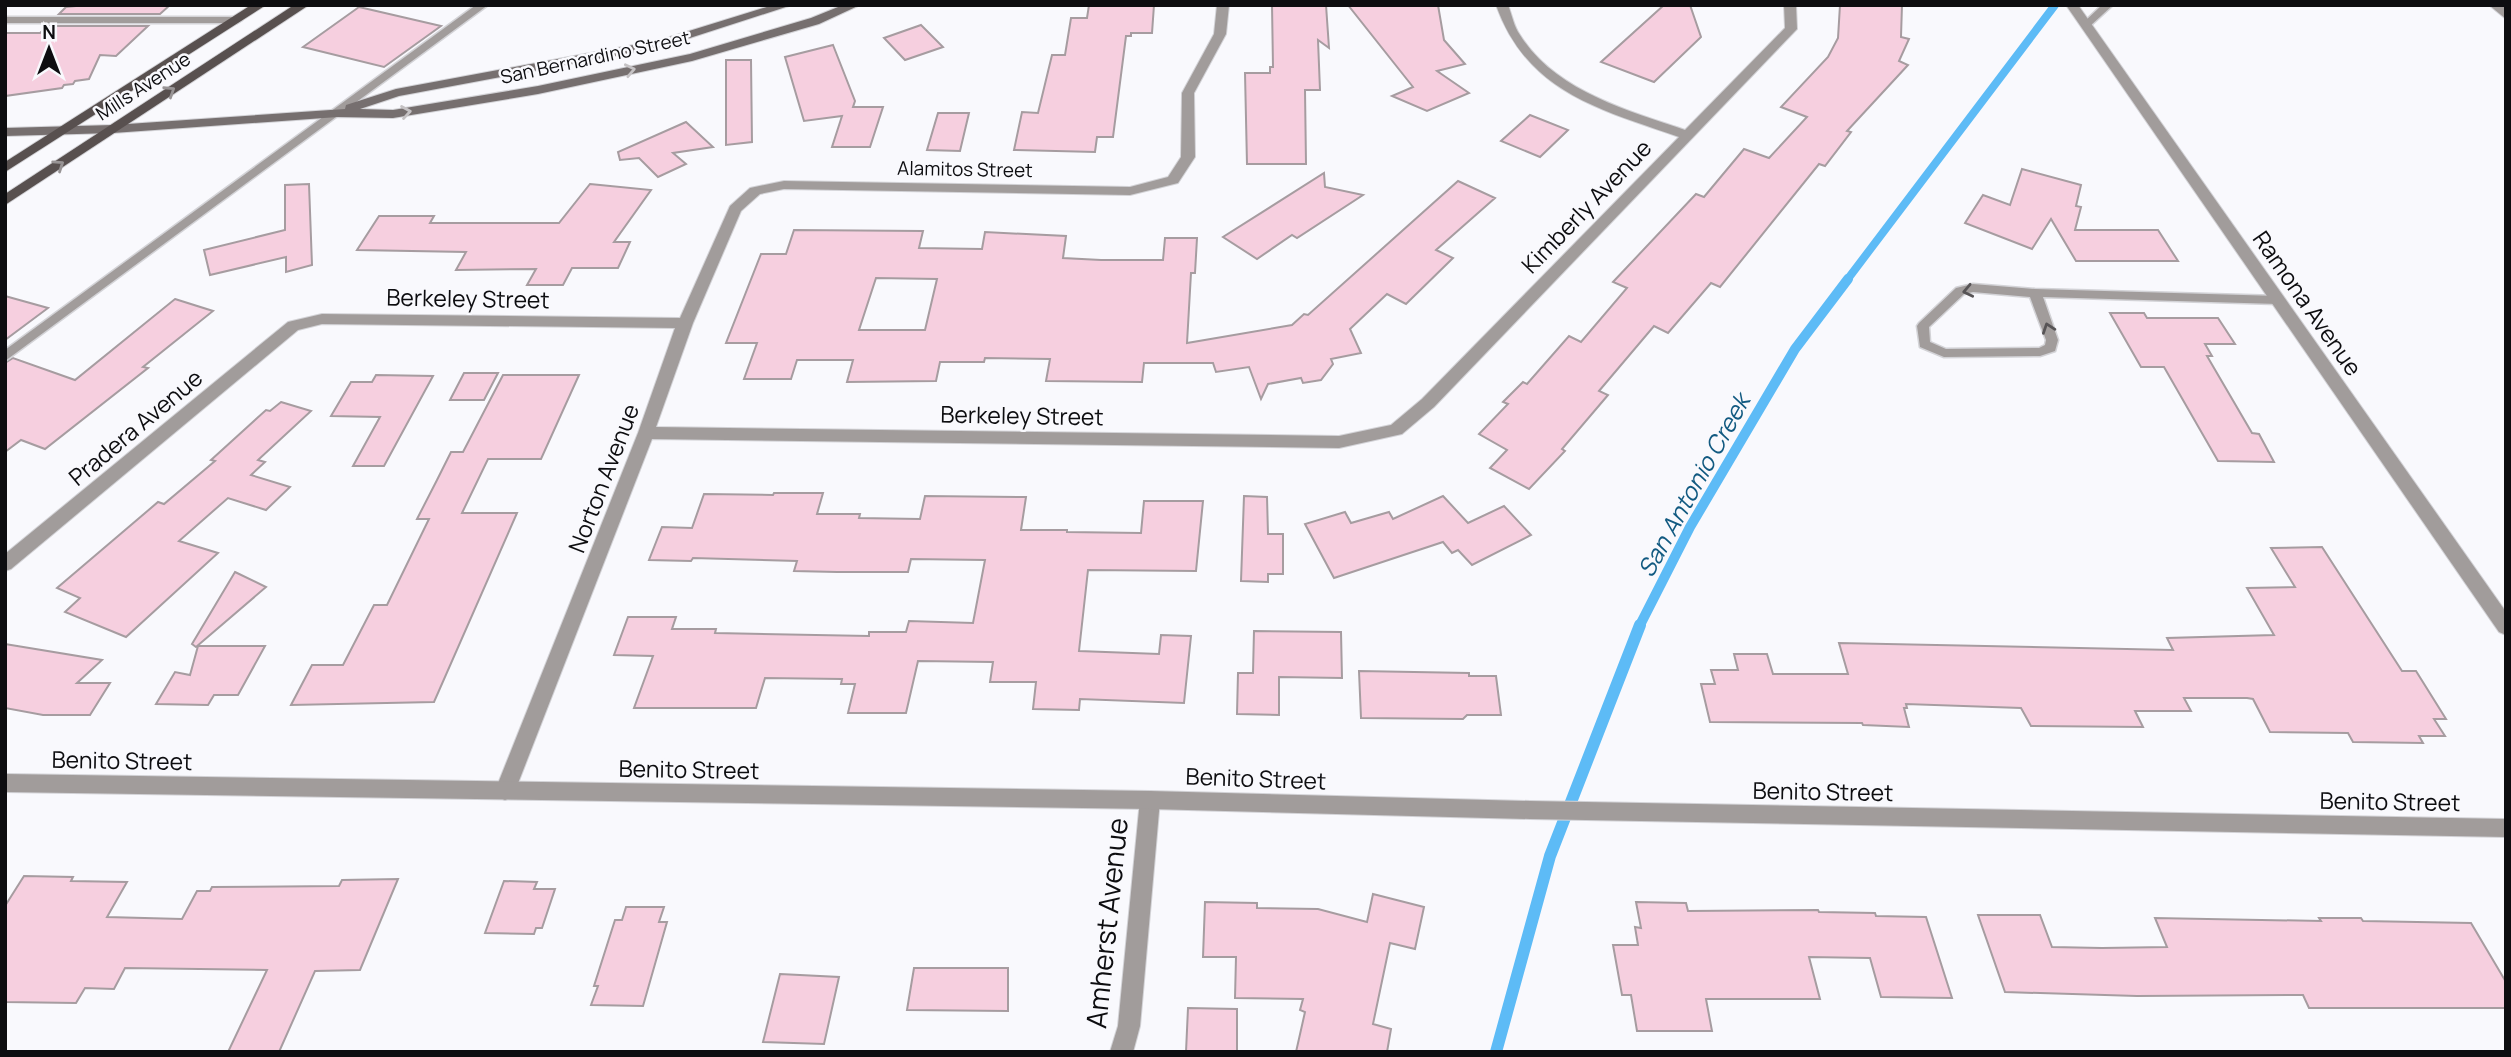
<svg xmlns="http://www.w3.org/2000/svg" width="2511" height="1057" viewBox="0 0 2511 1057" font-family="Manrope,sans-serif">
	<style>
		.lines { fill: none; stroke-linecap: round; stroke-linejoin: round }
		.stream-far2 { stroke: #5dbbf6; stroke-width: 8 }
		.stream-far1 { stroke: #5dbbf6; stroke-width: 10 }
		.stream { stroke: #5dbbf6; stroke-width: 12 }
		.building { fill: #f6cfdf; stroke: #a69ca0; stroke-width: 2; fill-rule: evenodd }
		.service-casing { stroke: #d3d3d7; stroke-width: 3 }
		.minor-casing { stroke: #d3d3d7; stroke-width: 2 }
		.tertiary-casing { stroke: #d3d3d7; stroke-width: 2 }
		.secondary-casing { stroke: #d3d3d7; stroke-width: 2 }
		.primary-casing { stroke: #d3d3d7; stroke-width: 2 }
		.service { fill: #a19c9b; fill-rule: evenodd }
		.minor { fill: #a19c9b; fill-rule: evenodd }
		.tertiary { fill: #a19c9b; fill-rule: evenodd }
		.secondary { fill: #766f6f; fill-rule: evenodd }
		.primary { fill: #58504f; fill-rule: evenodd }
		.oneway { stroke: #c5c2c4 }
		.oneway2 { stroke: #989495 }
		.oneway3 { stroke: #575456 }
		.labels { text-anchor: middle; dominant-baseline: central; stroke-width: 5; stroke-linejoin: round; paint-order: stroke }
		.far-street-label { font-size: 19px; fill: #0d0d10; stroke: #f9f9fd }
		.street-label { font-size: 23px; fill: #0d0d10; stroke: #f9f9fd }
		.water-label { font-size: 24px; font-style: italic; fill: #125a81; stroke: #f9f9fd }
		.near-street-label { font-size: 28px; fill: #0d0d10; stroke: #f9f9fd }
	</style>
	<rect width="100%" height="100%" fill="#f9f9fd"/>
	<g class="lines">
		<path class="stream-far2" d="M1847,280L2055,5"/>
		<path class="stream-far1" d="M1639,627L1690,527L1795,349L1848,279"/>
		<path class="stream" d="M1496,1052L1550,856L1640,625"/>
	</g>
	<g class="building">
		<path d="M86,5H170L160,14H59L66,7Z"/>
		<path d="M1089,5H1154L1152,33H1131V36H1126L1113,137H1097L1095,152L1014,150L1022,112L1038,113L1052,55H1065L1071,18H1087Z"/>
		<path d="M1272,5H1326L1329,48L1318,40L1320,90H1305L1306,164H1247L1245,73H1270V67H1273Z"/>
		<path d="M1348,5H1438L1444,40L1465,64L1437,71L1469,93L1427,111L1392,96L1413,87Z"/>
		<path d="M1664,5H1690L1701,37L1654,82L1601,62Z"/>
		<path d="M1840,5H1902L1901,37L1909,39L1899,61L1908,65L1847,131L1851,132L1825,166L1819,164L1720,287L1711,283L1668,333L1654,326L1599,391L1608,395L1562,449L1565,451L1529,489L1490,468L1507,450L1479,434L1508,404L1503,402L1523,382L1527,384L1569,336L1581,342L1627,288L1613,282L1696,194L1704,197L1744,149L1769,158L1807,117L1781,107L1828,57L1838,38Z"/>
		<path d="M359,7L441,26L384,67L303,47Z"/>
		<path d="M921,25L943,47L905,60L884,38Z"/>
		<path d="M48,26H148L116,56L100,55L89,79L75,81L73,84L64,85L62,88L5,96V33H40Z"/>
		<path d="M833,45L855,101L853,107H883L870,147H832L842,116L804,121L785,57Z"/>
		<path d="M726,60H751L752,142L726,145Z"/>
		<path d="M938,113H969L960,151L927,150Z"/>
		<path d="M1530,115L1568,130L1540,157L1501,141Z"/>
		<path d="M686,122L713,147L673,153L686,164L658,177L639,158L620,160L618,152Z"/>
		<path d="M2022,169L2081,185L2076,206L2081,207L2075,230H2158L2178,261H2076L2051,219L2032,249L1965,223L1983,195L2010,205Z"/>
		<path d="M1324,173L1325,187L1363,195L1297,238L1292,235L1257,259L1223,237Z"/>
		<path d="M1458,181L1495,198L1436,250L1453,258L1406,304L1387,294L1350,329L1361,353L1331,359L1333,364L1321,380L1303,383L1301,378L1268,384L1261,399L1249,367L1216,372L1213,363H1144L1142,382L1046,381L1050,359L985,358L984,362H940L936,381L847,382L853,360H797L791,379H744L757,343H726L761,254H786L794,230L923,231L919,248L982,249L985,232L1066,236L1063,258L1101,260H1163L1165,238H1197L1195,273H1191L1187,343L1292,325L1304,314L1308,315ZM876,278L937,279L925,330H859Z"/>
		<path d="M309,184L312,265L286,272V257L210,275L204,250L285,230V185Z"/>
		<path d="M590,184L651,190L614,242H630L618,268H572L563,285H527L536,269L456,270L466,252L357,250L379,216H434L430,223H559Z"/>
		<path d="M5,296L48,308L5,340Z"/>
		<path d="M175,299L213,311L143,367L148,368L45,449L21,440L5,452V363L13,358L75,380Z"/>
		<path d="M2110,313H2144L2147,318H2218L2235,344H2205L2212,356H2207L2252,433L2259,434L2274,462L2218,461L2164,367H2141Z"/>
		<path d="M464,373H498L484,400H450Z"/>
		<path d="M376,375L433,376L384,466H353L380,417L331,416L351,382H372Z"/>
		<path d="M503,375H579L541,459H488L462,513H517L434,702L291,705L312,665H343L374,605H387L429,519H417L437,480L451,452H463Z"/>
		<path d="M281,402L311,411L258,460L265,462L251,475L290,487L266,510L228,498L179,541L218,553L126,637L65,612L80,598L57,588L158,502L164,504L215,461L211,460L266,410L270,411Z"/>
		<path d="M774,493H823L817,514H860L859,518L920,519L925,496L1026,497L1021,530H1067V532L1141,533L1144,501H1203L1196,571L1088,570L1079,651L1159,654L1161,635L1191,636L1184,703L1080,699L1079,710L1033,709L1036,682H990L993,662L918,661L906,713H848L855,684H841L842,679L765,678L756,708H634L653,656L614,655L628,617H676L672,629H716L715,633L869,636V632H906L909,621L973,623L985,560L911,559L908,572H837L794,571L797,561L693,558L691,561L649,560L662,527L692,528L704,494L773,495Z"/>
		<path d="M1244,496L1267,497L1268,534H1283V574H1268V582L1241,581Z"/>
		<path d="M1443,496L1468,523L1504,506L1531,535L1472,565L1458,550L1452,553L1443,542L1334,578L1305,524L1345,512L1351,523L1389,512L1393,519Z"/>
		<path d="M2322,547L2402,671H2416L2446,719H2434L2445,736H2419L2423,743L2353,742L2348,733L2270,732L2253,699L2247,698H2184L2191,711H2135L2143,727L2031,726L2021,708L1906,704L1907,708H1904L1909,727L1863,725L1862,723L1710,722L1701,684H1715L1711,670H1738L1734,654H1767L1773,674H1848L1839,643L2173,650L2167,638L2274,635L2247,588L2295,587L2271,548Z"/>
		<path d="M235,572L266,587L196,647L192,644Z"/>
		<path d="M1254,631L1341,632L1342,678L1279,677V715L1237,714L1238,673H1253Z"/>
		<path d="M5,644L102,660L77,683H110L90,715H43L5,708Z"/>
		<path d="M198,646H265L238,695H214L208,705L156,704L175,672L190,675Z"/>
		<path d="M1359,671L1469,673V676H1496L1501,715H1467L1463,719L1361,718Z"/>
		<path d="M24,876L73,877L71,881L127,882L107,917L182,919L197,891H210L212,887L339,886L342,880L398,879L360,970L315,971L279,1052H228L267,970L125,968L114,989L85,988L76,1003L5,1002V906Z"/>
		<path d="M504,881L537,882L534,889H555L542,928H536L534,934L485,933Z"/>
		<path d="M1373,894L1424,907L1415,949L1390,943L1373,1024L1391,1029L1387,1052H1296L1305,1012L1300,1010L1303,999L1235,998L1236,957H1203L1205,902L1257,903V908L1318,909L1367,922Z"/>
		<path d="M1636,902L1686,903L1688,911L1818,910L1819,912L1875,913L1876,916L1926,917L1952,998L1881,997L1870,958L1809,957L1820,999H1706L1712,1031H1637L1631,995H1622L1613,945H1638L1635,927L1641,928Z"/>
		<path d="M626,907H664L659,922H667L643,1006L591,1005L598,986H594L615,920H622Z"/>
		<path d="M1978,915H2040L2052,947L2102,948L2167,947L2155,918L2321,921L2319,918H2361L2363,921L2471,923L2506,982V1008H2309L2303,995L2137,996L2005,992Z"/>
		<path d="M914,968H1008V1011L907,1010Z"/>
		<path d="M780,974L839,977L824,1044L763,1042Z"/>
		<path d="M1188,1008L1237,1009V1052H1186Z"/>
	</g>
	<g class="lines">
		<g class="service-casing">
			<g id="service">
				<path d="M476,5H488L5,361V350Z"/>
				<path d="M2102,5H2113L2089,27H2083V23Z"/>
				<path d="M5,17H237L242,20L237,23H5Z"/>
				<path d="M1973,284L2035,289L2278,296L2284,300L2278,304L2043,297L2058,340L2055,351L2040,356L1944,357L1920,347L1917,326L1919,323L1956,288ZM1973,292L2030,297L2046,340L2045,345L2039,348L1946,349L1930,342L1929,327L1964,294Z"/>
			</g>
		</g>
		<g class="minor-casing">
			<g id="minor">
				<path d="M1217,5H1229L1226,34L1194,93L1195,157L1178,183L1130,195L784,189L760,194L741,211L693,323L656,427L1339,436L1391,425L1422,399L1679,137C1599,109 1527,92 1496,5H1508C1512,15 1514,27 1520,35C1555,91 1627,110 1685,130L1785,28L1784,5H1796L1797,29L1434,407L1402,434L1339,448L652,439L515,791L512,797L505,800L498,797L495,791L638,433L675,328L322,324L298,330L11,569L5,571V554L288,322L322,314L680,318L730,206L750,188L784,181L1130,187L1168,177L1181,157L1182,93L1214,34Z"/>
				<path d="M2489,5H2502L2506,8V19Z"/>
				<path d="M1150,791L1157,794L1160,800L1140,1026L1133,1052H1110L1118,1026L1140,800L1143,794Z"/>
			</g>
		</g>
		<g class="tertiary-casing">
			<g id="tertiary">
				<path d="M2066,5H2078L2506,612V635L2499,632Z"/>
				<path d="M5,774L1150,791L1530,801L2506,819V837L1530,819L1150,809L5,792Z"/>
			</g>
		</g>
		<g class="secondary-casing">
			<path id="secondary" d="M773,5H792L662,47L399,96L360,109L393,110L538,86L690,54L811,18L843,5H860L819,24L692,61L538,94L393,118L338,117L113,133L5,136V128L113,125L345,109L346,105L396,89L660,40Z"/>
		</g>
		<g class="primary-casing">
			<g id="primary">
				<path d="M251,5H266L5,172V162Z"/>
				<path d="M294,5H309L5,205V194Z"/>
			</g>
		</g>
		<use href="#service" class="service"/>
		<use href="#minor" class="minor"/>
		<use href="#tertiary" class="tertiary"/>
		<use href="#secondary" class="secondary"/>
		<use href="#primary" class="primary"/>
	</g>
	<defs><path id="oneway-chevron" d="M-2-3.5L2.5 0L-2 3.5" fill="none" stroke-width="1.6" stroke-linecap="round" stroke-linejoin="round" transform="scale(1.75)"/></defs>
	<g class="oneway">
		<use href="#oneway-chevron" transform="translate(630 70) rotate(-12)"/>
		<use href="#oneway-chevron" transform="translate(406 112) rotate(-9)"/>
	</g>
	<g class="oneway2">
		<use href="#oneway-chevron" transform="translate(170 91) rotate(-33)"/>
		<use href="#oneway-chevron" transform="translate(59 165) rotate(-34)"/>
	</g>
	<g class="oneway3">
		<use href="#oneway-chevron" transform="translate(1968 291) rotate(168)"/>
		<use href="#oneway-chevron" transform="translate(2048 328) rotate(-109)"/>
	</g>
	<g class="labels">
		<g class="far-street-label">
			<text transform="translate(595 57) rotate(-12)">San Bernardino Street</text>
			<text transform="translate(143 86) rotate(-33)">Mills Avenue</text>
			<text transform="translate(965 169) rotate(1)">Alamitos Street</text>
		</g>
		<g class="street-label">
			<text transform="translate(1586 206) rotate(-46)">Kimberly Avenue</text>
			<text transform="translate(468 298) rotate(1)">Berkeley Street</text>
			<text transform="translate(2308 303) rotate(55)">Ramona Avenue</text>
			<text transform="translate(1022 415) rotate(1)">Berkeley Street</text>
			<text transform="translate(135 427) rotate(-40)">Pradera Avenue</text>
			<text transform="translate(603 478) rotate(-69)">Norton Avenue</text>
			<text transform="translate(122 760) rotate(1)">Benito Street</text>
			<text transform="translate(689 769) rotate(1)">Benito Street</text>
			<text transform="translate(1256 778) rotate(2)">Benito Street</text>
			<text transform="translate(1823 791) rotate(1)">Benito Street</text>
			<text transform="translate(2390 801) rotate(1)">Benito Street</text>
		</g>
		<g class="water-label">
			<text transform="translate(1693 485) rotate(-61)">San Antonio Creek</text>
		</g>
		<g class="near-street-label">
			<text transform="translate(1106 923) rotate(-84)">Amherst Avenue</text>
		</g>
	</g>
	<rect width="2511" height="1057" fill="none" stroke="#0d0d10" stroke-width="14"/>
	<g transform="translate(49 49)" stroke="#f9f9fd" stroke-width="5" paint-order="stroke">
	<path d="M0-5L12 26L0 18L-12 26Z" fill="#0d0d10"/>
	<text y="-10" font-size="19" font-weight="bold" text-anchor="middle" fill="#0d0d10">N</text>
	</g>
</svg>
